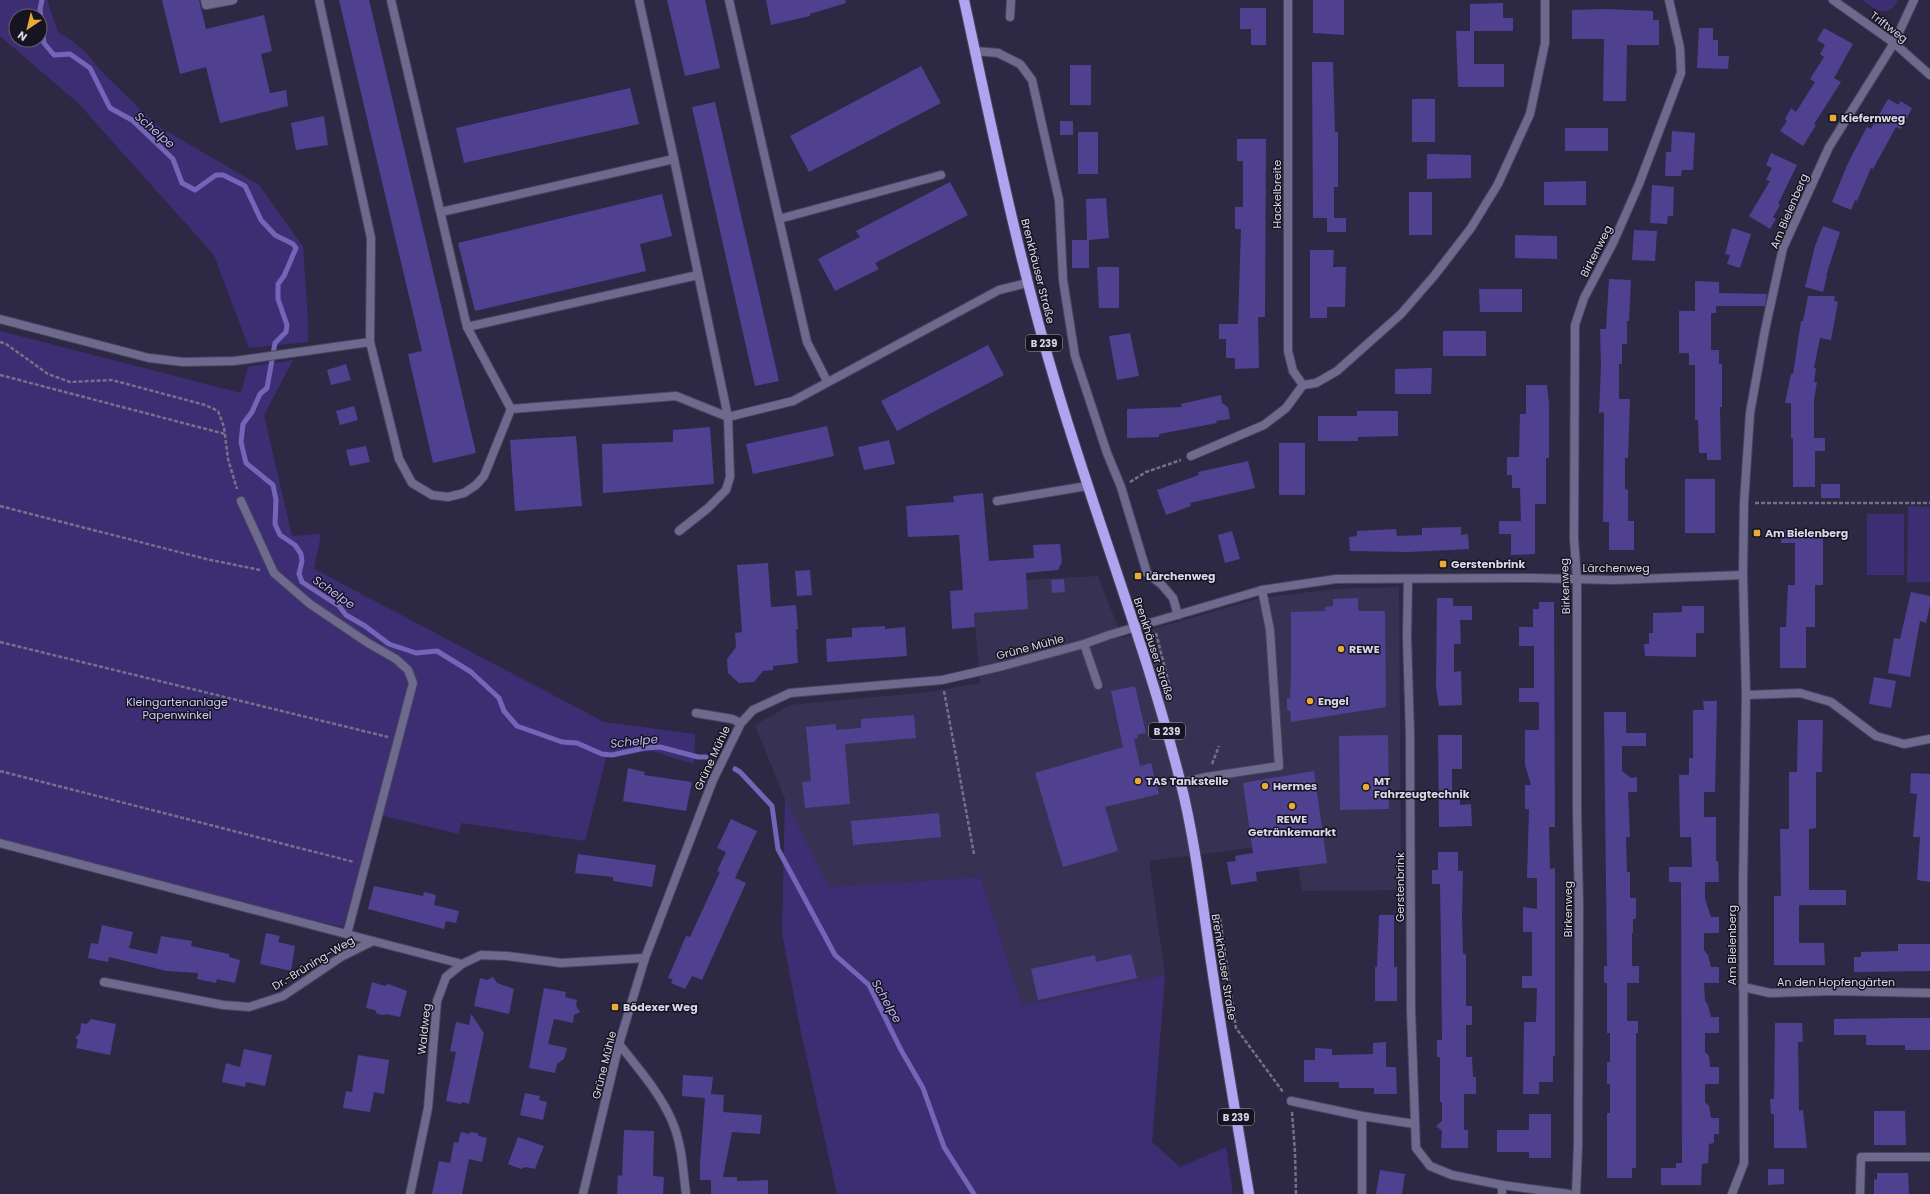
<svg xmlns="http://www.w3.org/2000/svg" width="1930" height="1194" viewBox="0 0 1930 1194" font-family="Poppins,sans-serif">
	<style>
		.built { fill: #373253 }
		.green { fill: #3d2e74; fill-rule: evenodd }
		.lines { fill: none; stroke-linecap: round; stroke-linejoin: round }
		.stream { stroke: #7465b9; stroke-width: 5 }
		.building { fill: #504090 }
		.service-casing { stroke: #48455e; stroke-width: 10 }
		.minor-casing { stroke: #48455e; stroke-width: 10 }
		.primary-casing { stroke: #48455e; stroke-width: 12 }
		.path { stroke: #747188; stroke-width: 2.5; stroke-dasharray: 4 2; stroke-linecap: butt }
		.service { stroke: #6e6a8e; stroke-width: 8 }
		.minor { stroke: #6e6a8e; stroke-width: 8 }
		.primary { stroke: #aea4f0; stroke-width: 10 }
		.poi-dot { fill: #e8ab37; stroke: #151420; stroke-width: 1.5 }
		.labels { text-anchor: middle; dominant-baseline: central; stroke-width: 3; stroke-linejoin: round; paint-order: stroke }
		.shield { fill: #151420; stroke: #9e9cac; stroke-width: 1 }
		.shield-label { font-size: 10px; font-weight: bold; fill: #d8d6e8 }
		.street-label { font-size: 11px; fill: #d8d6e8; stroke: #151420 }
		.poi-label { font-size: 11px; font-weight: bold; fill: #d8d6e8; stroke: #151420; text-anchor: start }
		.park-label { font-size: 11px; fill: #cfcbf8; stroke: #151420 }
		.water-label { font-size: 12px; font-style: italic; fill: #bdb5f8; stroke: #151420 }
	</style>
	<rect width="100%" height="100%" fill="#2d2944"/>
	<path class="built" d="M1098,576L1122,638L1260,598L1336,589L1399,587L1401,890L1302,891L1294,842L1149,861L1165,975L1022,1006L981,877L829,887L785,799L755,725L790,705L929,692L980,683L972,583Z"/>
	<g class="green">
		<path d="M0,0H47L58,32L72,41L85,52L102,72L156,125L259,185L303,247L308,320V342L249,348L214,255L78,103L0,36ZM16,16H40V40H16Z"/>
		<path d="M1862,0H1898C1888,20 1875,9 1862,0Z"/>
		<path d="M0,331L241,393L248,367L293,360L264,415L292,536L321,534L314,569L604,722L695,734L694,764L652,751L606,758L585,841L461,823L459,834L376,814L343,927L99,872L0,845Z"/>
		<path d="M1908,506L1930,507V582H1907Z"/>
		<rect x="1867" y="514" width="37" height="61"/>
		<path d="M785,799L829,887L981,877L1022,1006L1165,975L1152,1142L1180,1167L1226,1147L1233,1194H837L799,1023L782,933Z"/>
	</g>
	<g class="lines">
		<g class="stream">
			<path d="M42,0L40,9L44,43L54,55L70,54L90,68L110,108L132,120L173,159L182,183L195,190L216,175H223L245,186L261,220L275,235L293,244L296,248L284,276L278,284V299L287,325L286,332L275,343L267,388L260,394L252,412L243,424L241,442L246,463L273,485L276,500L275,524L280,535L295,545L301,554L302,561L299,574L302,582L339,606L346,615L365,626L389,644L416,653L437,651L471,672L499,698L504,711L517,726L562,742L577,743L602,754L612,755L644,748L660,747L698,757H706"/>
			<path d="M735,769L740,772L772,806L778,849L835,955L869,985L901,1050L923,1088L944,1147L974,1194"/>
		</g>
	</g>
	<g class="building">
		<path d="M162,0H199L206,29L264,15L272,51L261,54L270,93L286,90L288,106L220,123L206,67L180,74Z"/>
		<path d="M339,0H369L476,453L433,463L408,354L422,351Z"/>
		<path d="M667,0H705L720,68L685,76Z"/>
		<path d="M766,0H845L846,3L810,14V16L771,25Z"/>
		<path d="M1313,0H1344V35L1313,33Z"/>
		<path d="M1503,3V18H1513V31H1471H1474V64H1504V87H1458L1456,31H1470V4Z"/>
		<path d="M1240,8H1266V45H1251V29H1240Z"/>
		<path d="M1605,9L1653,11V20H1659V45H1627L1626,101H1603L1604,39H1572V10Z"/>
		<path d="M1699,28H1713V40H1718V56H1729L1728,69L1697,68Z"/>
		<path d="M1824,28L1853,44L1834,78L1841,82L1814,124L1816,125L1803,146L1780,131L1787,121L1785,119L1791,108L1796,112L1815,82L1810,79L1824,57L1820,54L1825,45L1817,40Z"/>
		<path d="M1312,62H1333L1335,132H1338V187H1334V218H1346V232H1327V218H1313Z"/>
		<rect x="1070" y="65" width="21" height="40"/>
		<path d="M921,66L941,103L809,172L790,136Z"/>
		<path d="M630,88L639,124L464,163L456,128Z"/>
		<rect x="1412" y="99" width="23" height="43"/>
		<path d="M1888,99L1899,105L1900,101L1912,108L1901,129L1896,127L1873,169L1871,168L1857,201L1855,200L1851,210L1832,202L1848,163L1867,127L1871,129Z"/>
		<path d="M715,102L779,381L755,386L692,107Z"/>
		<path d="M324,116L328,145L296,150L291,123Z"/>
		<rect x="1060" y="121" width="13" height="14"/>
		<rect x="1565" y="128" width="43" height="23"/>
		<path d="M1672,131L1695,133L1693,170H1682L1681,176H1665L1666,152H1671Z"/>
		<rect x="1078" y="132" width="20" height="42"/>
		<path d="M1237,139H1266L1265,317H1258L1259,368L1235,369V358H1226V339H1219V324H1238L1241,229H1235V207H1243V161H1237Z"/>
		<path d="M1771,153L1797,165L1778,204L1780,205L1773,217L1776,219L1770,229L1749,216L1770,181L1766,180L1772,168L1766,165Z"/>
		<path d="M1427,154L1471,155V178L1427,179Z"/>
		<path d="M1586,181V205H1544V182Z"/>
		<path d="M950,182L968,215L875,263L879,269L835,291L818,259L860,237L856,231Z"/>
		<path d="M1652,185L1674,187L1673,216H1668L1667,224L1650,223Z"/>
		<rect x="1409" y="192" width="23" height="43"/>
		<path d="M662,194L672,236L640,244L646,271L475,311L458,243Z"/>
		<path d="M1106,198L1109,238L1089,240V268H1072V240H1087L1086,199Z"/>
		<path d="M1823,226L1840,232L1826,276H1827L1823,292L1805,287L1815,246Z"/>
		<path d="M1732,228L1751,234L1740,268L1727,264L1730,255L1725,254Z"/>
		<path d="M1634,230L1657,231L1655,261L1632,260Z"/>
		<path d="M1515,235L1557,236V259L1515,258Z"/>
		<path d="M1310,250H1334L1333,267H1346L1345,307H1327V318H1310Z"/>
		<path d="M1097,267H1119V308H1099Z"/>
		<path d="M1609,279L1631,280L1629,321H1627V344H1622V364H1619V399H1630L1628,458H1625V489L1628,490V521H1634V550H1609V522H1603L1604,412L1599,413L1601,368L1600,329H1606Z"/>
		<path d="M1695,281L1719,282V293L1767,294L1765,306H1716V313H1711V350H1719V364H1722V407H1720L1721,460H1707V453H1699L1698,420H1695V365H1689V353H1679V311H1695Z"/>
		<path d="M1479,289H1522V312H1480Z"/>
		<path d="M1808,296H1835L1834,301L1838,302L1831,340L1820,338L1814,368H1816L1814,382H1817L1814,400V438H1825V451H1815V487H1793V438H1791V403H1785L1791,374H1793L1801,321H1803Z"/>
		<rect x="1443" y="331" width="43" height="25"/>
		<path d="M1130,333L1139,376L1117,380L1109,336Z"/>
		<path d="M988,345L1004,375L897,431L881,401Z"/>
		<path d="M346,364L351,380L331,385L327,370Z"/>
		<path d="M1432,368L1431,394H1395V369Z"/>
		<path d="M1526,385H1547L1549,404V458H1546V504H1535V554L1511,555V534H1499V521H1521L1520,488H1512V475H1507V457H1519L1520,414H1526Z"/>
		<path d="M1221,395L1222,403L1228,407L1230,419L1216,421L1217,423L1159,434V437L1127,438V409L1182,407L1181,404Z"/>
		<path d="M354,406L358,420L340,425L336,411Z"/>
		<path d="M1357,411H1398V436L1358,437V441H1318V416H1357Z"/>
		<path d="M827,426L834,456L753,474L746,444Z"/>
		<path d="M710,427L714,484L603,493L602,444L673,442V430Z"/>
		<path d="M576,436L582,506L515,511L510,440Z"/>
		<path d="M889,440L895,464L864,470L858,447Z"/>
		<rect x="1279" y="443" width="26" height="52"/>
		<path d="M366,446L370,462L350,466L346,450Z"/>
		<path d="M1248,461L1255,488L1190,503L1191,506L1166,515L1157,490L1199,475L1198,472Z"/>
		<rect x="1685" y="479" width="30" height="54"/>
		<rect x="1821" y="484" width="19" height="14"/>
		<path d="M983,493L989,561L1034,558L1033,545L1060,544L1062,562L1058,570L1026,573L1028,609L974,613L975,627L952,629L950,591L963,590L959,535L908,537L906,506L954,502L953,496Z"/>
		<path d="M1461,527V535L1468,534L1469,549L1409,552L1350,551L1349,537L1357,536V531L1396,529L1397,536L1422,535V528Z"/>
		<path d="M1781,530H1823V585H1815V627H1806V668H1780V627H1786L1788,585H1795V543H1781Z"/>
		<path d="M1232,531L1240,559L1225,563L1218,535Z"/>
		<path d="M768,563L771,607L796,605L798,629H796L798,663L773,666V670L763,671L754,682L739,683L728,673L727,659L736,647L735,633L742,632L737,565Z"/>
		<path d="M810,570L812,595L797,596L795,571Z"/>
		<path d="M1064,579L1065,592L1052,593L1051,580Z"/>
		<path d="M1911,592L1930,596V605L1926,623L1920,621L1910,677L1888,673L1894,638L1900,639Z"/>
		<path d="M1358,598V611H1385L1386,707L1291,722L1290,711L1287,710V698H1290L1291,674V612L1325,611V607L1333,606V599Z"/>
		<path d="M1437,598H1453V606H1472V620H1460L1461,644H1454V672L1461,671L1462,705L1439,706L1436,687Z"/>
		<path d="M1539,602H1554L1555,827H1549L1550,869L1555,868V1056H1553V1082H1539V1094H1523L1524,1022H1536L1537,988H1522V976H1532V932H1523V907L1537,909V878H1527L1529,809H1525V785H1531L1525,765V730H1539V702H1519V688H1534V646H1519V627H1533V609H1539Z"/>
		<path d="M1682,606H1704V633H1696V657L1645,656L1644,644H1649V633H1653V613L1682,612Z"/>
		<path d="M885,626V629L905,627L907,656L827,662L826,639L852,637V628Z"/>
		<path d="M1874,677L1896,681L1891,708L1869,704Z"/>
		<path d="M1135,686L1146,733L1137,735L1138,738L1134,739L1140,766L1151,763L1159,794L1105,807L1118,851L1063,867L1035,773L1123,747L1111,691Z"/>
		<path d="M1703,701H1717L1715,792H1704V817H1716V861H1718L1719,882H1705V899L1711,917H1719V933H1704V950L1708,955L1711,967H1719V983H1704L1705,1001L1708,1005L1711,1017H1719V1033H1705V1052L1709,1056L1710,1067H1719V1084H1705V1102L1709,1106L1711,1118H1719V1134H1714V1143L1709,1144L1708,1163L1702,1164L1701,1185H1661V1168H1676V1163H1682L1681,882H1669V867H1692L1691,837H1680L1679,775H1689V758H1693V710H1704Z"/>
		<path d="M1604,712H1626V733H1646V746H1622V771L1631,778L1637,777V792H1628L1630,837H1626L1627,872H1630V898H1636V919H1633V933H1632V966H1639V983H1627V1021H1638V1033H1636V1168H1632V1178H1607V1113H1610V1084H1607V1062H1610V1033H1607V983H1604V966H1607Z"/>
		<path d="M914,715L916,738L845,744L850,804L805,808L802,782L811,781L806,727L836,724V730L861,728V719Z"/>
		<path d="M1798,720H1823L1822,772H1816V828L1809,829V890H1846V905H1799V943H1824L1825,965H1774V896H1781L1780,829H1789V772H1797Z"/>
		<path d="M1388,735L1389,809L1340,810L1339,736Z"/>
		<path d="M1438,735H1462V769H1452V797H1460V805L1471,804L1472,826L1439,827Z"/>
		<path d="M628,768L645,772L644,775L692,782L686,811L623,801Z"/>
		<path d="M1314,771L1327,863L1256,872L1257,881L1231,885L1227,862L1236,861L1235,856L1253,853L1243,783Z"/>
		<path d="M1911,773L1930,774V882L1917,880L1920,837H1913L1917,794L1910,793Z"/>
		<path d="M939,813L941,837L853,845L851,821Z"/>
		<path d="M731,819L757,831L735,878L746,883L702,980L692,976L685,989L671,983L673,980L668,978L686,936L690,937L720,872L717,871L726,852L717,848Z"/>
		<path d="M1438,852H1458V871H1463L1462,917L1463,953L1466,955V1006H1472V1025H1466V1057H1472L1473,1077H1476V1094H1464V1130H1468V1148H1441L1442,1131L1436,1126L1442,1121V1102H1440V1057H1437V1040H1442L1441,943L1440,884H1432V870H1438Z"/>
		<path d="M578,854L656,865L652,887L613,881V877L575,873Z"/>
		<path d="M374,886L423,896L424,892L436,895L434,905L459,911L456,923L446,921L444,929L368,909Z"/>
		<path d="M1379,915H1394V967H1397V1001H1375V967H1377Z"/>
		<path d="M102,925L133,932L129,948L157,954L161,936L192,941L191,946L229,954V957L240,960L235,983L217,979L216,983L197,979L198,973L167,971L109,957L108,962L88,958L91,943L98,944Z"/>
		<path d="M266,933L280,936L278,942L295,946L291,971L260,964Z"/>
		<path d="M1898,944H1930V971L1854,972V957H1861V952L1898,951Z"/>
		<path d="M1131,954L1137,978L1038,1000L1031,969L1095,955L1096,962Z"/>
		<path d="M493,977L497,983L514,989L509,1014L474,1006L480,978L487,980Z"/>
		<path d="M372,982L385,986L388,984L407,991L400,1017L387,1014L384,1015L377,1014L375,1010L366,1008Z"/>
		<path d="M544,988L566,992L565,997L577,1000L576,1006L580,1012L574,1015L573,1023L554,1019L548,1044L567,1048L564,1059L557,1064L555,1073L529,1068Z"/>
		<path d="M471,1014L484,1033L469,1104L462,1102L461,1104L446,1101L456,1052L450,1051L456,1022L469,1025Z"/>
		<path d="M1904,1018H1930V1050H1905V1045H1866V1035H1834V1019Z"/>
		<path d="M91,1019L116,1024L110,1055L76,1048L78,1040L75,1038L80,1033L81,1023L87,1024Z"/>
		<path d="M1775,1023H1802L1803,1042H1798L1799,1111L1803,1110L1807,1148H1774V1114H1771L1770,1099H1774Z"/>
		<path d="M1386,1042V1067H1396L1397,1094H1374V1088H1339V1082H1304V1060H1315V1048L1332,1049V1055L1373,1054V1043Z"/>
		<path d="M244,1049L272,1055L265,1086L246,1082L245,1087L222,1082L226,1063L240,1067Z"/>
		<path d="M358,1055L389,1060L384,1094L374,1092L370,1112L343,1108L346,1091L352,1092Z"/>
		<path d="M683,1075L713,1077L711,1094L724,1095L723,1112L762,1115L760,1134L732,1132L723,1177H737V1181L768,1180V1194H711V1180H700V1163L705,1098L682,1096Z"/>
		<path d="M525,1093L540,1096L539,1100L547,1102L543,1120L520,1115Z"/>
		<path d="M1874,1111H1905L1906,1145H1874Z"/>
		<path d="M1529,1114H1551V1158H1529V1152H1497V1130H1529Z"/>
		<path d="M624,1130L654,1131L653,1176L664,1177L663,1194H617L618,1175L622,1176Z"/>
		<path d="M461,1132L469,1134L471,1132L477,1133L479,1136L487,1138L482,1162L469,1159L462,1194H432L439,1161L450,1163L454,1142L458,1143Z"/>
		<path d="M518,1137L544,1146L535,1169L525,1167L521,1169L508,1164Z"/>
		<path d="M1768,1169H1784V1184L1768,1185Z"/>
		<path d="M1380,1170L1405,1174L1402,1194H1376Z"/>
		<path d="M1877,1173H1908L1909,1194H1874V1179L1877,1180Z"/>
	</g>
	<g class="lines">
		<g class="service-casing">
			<g id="service">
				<path d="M205,0L206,5L233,0"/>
				<path d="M319,0L371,238L370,342"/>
				<path d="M391,0L467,327L511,409"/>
				<path d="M639,0L674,159L728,417L730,477L726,490L708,508L679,531"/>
				<path d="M729,0L807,342L827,381"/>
				<path d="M1010,17L1011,0"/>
				<path d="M975,51L998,53"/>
				<path d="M441,212L674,159"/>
				<path d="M779,219L941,175"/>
				<path d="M0,319L149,358L183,362L234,361L370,342L399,459L412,483L432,495L448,497L464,493L476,485L484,476L511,409L676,396L728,417L793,401L999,290L1027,283"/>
				<path d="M467,327L698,275"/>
				<path d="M241,501L274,573L310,604L368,643L396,659L408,670L413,683L347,934"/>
				<path d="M997,501L1087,486"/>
				<path d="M1084,644L1098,685"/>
				<path d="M696,713L732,719L741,723"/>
				<path d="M1181,783L1206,777L1279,766L1270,630L1262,590"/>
				<path d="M0,843L373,941"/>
				<path d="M1860,1194L1861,1157H1930"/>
			</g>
		</g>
		<g class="minor-casing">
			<g id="minor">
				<path d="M1288,0V351L1293,371L1303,385"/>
				<path d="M1833,0L1894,43L1930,75"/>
				<path d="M998,53L1020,64L1032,80L1059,200L1063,280L1075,356L1107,453L1121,487L1147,573L1162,585L1173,598L1178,615"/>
				<path d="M1191,456L1264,425L1286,408L1303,385L1316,383L1337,371L1401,314L1434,276L1471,228L1498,184L1530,114L1545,43V0"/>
				<path d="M1408,579L1407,637L1410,734L1411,1011L1416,1148L1430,1166L1452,1175L1502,1185L1569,1194"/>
				<path d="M1746,695L1800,693L1831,702L1876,736L1904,744L1930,739"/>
				<path d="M104,982L223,1005L249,1007L283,996L341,957L373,941L462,964"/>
				<path d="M1743,987L1770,993L1832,991L1930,993"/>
				<path d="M619,1044C638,1068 660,1093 672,1121C682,1144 683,1170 686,1194"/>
				<path d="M1291,1101L1362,1116L1415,1124"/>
				<path d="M1362,1116V1194"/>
				<path d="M1502,1185V1194"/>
				<path d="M410,1194L428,1108L437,1001L446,977L462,964L481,955L507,956L561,963L645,958"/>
				<path d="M583,1194L619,1044L645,958L713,780L741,723L753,710L790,693L942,680L1003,666L1084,644L1109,635L1262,590L1336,579L1532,578L1615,580L1743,575"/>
				<path d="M1576,1194L1578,1146L1579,907L1577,811V579L1574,539L1575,325L1584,298L1613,243L1639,184L1681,73L1680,48L1669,0"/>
				<path d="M1732,1194L1744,1163L1743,884L1746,695L1743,575L1744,503L1750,413L1765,330L1783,248L1829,147L1894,43L1914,0"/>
			</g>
		</g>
		<g class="primary-casing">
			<path id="primary" d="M964,0C992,129 1018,258 1056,385C1095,517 1146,646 1180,780C1196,843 1203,910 1213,975C1224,1048 1237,1121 1249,1194"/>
		</g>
		<g class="path">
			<path d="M0,342L6,344L48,374L70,382L112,380L205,405L218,411L224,427L228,459L237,489"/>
			<path d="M0,375L225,434"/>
			<path d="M1130,482L1146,472L1181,460"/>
			<path d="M1755,503H1930"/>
			<path d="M0,506L206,559L260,570"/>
			<path d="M1156,633L1171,692"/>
			<path d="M0,642L388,737"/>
			<path d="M944,691L974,854"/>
			<path d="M1212,764L1219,746"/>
			<path d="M0,771L354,862"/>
			<path d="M1220,918L1236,1028L1283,1092"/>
			<path d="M1292,1112L1295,1152L1296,1194"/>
		</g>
		<use href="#service" class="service"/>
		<use href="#minor" class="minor"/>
		<use href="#primary" class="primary"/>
	</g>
	<g class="poi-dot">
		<rect x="1829" y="114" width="8" height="8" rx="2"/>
		<rect x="1753" y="529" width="8" height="8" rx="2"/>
		<rect x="1439" y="560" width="8" height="8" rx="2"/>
		<rect x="1134" y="572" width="8" height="8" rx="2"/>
		<circle cx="1341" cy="649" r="4"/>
		<circle cx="1310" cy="701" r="4"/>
		<circle cx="1138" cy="781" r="4"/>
		<circle cx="1265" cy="786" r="4"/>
		<circle cx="1366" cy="787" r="4"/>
		<circle cx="1292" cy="806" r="4"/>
		<rect x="611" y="1003" width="8" height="8" rx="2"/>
	</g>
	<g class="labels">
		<g class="shield">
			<rect x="1026" y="335" width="36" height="16" rx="3"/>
			<rect x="1149" y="723" width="36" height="16" rx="3"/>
			<rect x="1218" y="1109" width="36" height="16" rx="3"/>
		</g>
		<g class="shield-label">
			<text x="1044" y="343">B 239</text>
			<text x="1167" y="731">B 239</text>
			<text x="1236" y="1117">B 239</text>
		</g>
		<g class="street-label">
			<text transform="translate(1889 27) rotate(37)">Triftweg</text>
			<text transform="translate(1277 194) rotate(-90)">Hackelbreite</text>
			<text transform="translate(1789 211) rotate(-67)">Am Bielenberg</text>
			<text transform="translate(1596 251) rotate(-63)">Birkenweg</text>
			<text transform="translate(1038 271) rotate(76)">Brenkhäuser Straße</text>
			<text x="1616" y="568">Lärchenweg</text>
			<text transform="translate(1565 586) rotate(-92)">Birkenweg</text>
			<text transform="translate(1030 647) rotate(-15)">Grüne Mühle</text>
			<text transform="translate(1154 649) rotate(72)">Brenkhäuser Straße</text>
			<text transform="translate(712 758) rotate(-65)">Grüne Mühle</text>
			<text transform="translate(1400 887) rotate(-90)">Gerstenbrink</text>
			<text transform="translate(1568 909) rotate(-90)">Birkenweg</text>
			<text transform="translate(1732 945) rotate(-90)">Am Bielenberg</text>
			<text transform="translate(313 963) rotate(-31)">Dr.-Brüning-Weg</text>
			<text transform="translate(1224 967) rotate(81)">Brenkhäuser Straße</text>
			<text x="1836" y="982">An den Hopfengärten</text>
			<text transform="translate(424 1029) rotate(-84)">Waldweg</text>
			<text transform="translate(604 1065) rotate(-76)">Grüne Mühle</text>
		</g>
		<g class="poi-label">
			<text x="1841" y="118">Kiefernweg</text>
			<text x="1765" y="533">Am Bielenberg</text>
			<text x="1451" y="564">Gerstenbrink</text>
			<text x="1146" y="576">Lärchenweg</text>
			<text x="1349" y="649">REWE</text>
			<text x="1318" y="701">Engel</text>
			<text x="1146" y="781">TAS Tankstelle</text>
			<text x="1374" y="781">MT<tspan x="1374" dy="13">Fahrzeugtechnik</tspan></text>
			<text x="1273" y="786">Hermes</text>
			<text x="1292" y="819" text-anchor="middle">REWE<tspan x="1292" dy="13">Getränkemarkt</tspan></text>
			<text x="623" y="1007">Bödexer Weg</text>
		</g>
		<g class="park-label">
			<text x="177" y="702">Kleingartenanlage<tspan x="177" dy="13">Papenwinkel</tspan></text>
		</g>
		<g class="water-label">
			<text transform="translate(155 130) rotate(41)">Schelpe</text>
			<text transform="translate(334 592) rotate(35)">Schelpe</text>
			<text transform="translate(634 741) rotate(-6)">Schelpe</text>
			<text transform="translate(887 1001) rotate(60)">Schelpe</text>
		</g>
	</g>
	<g transform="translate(28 28) rotate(215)"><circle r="19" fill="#151420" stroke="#636270"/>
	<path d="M0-3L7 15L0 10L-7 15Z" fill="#e8ab37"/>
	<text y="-6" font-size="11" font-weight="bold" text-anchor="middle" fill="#d8d6e8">N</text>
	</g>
</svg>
